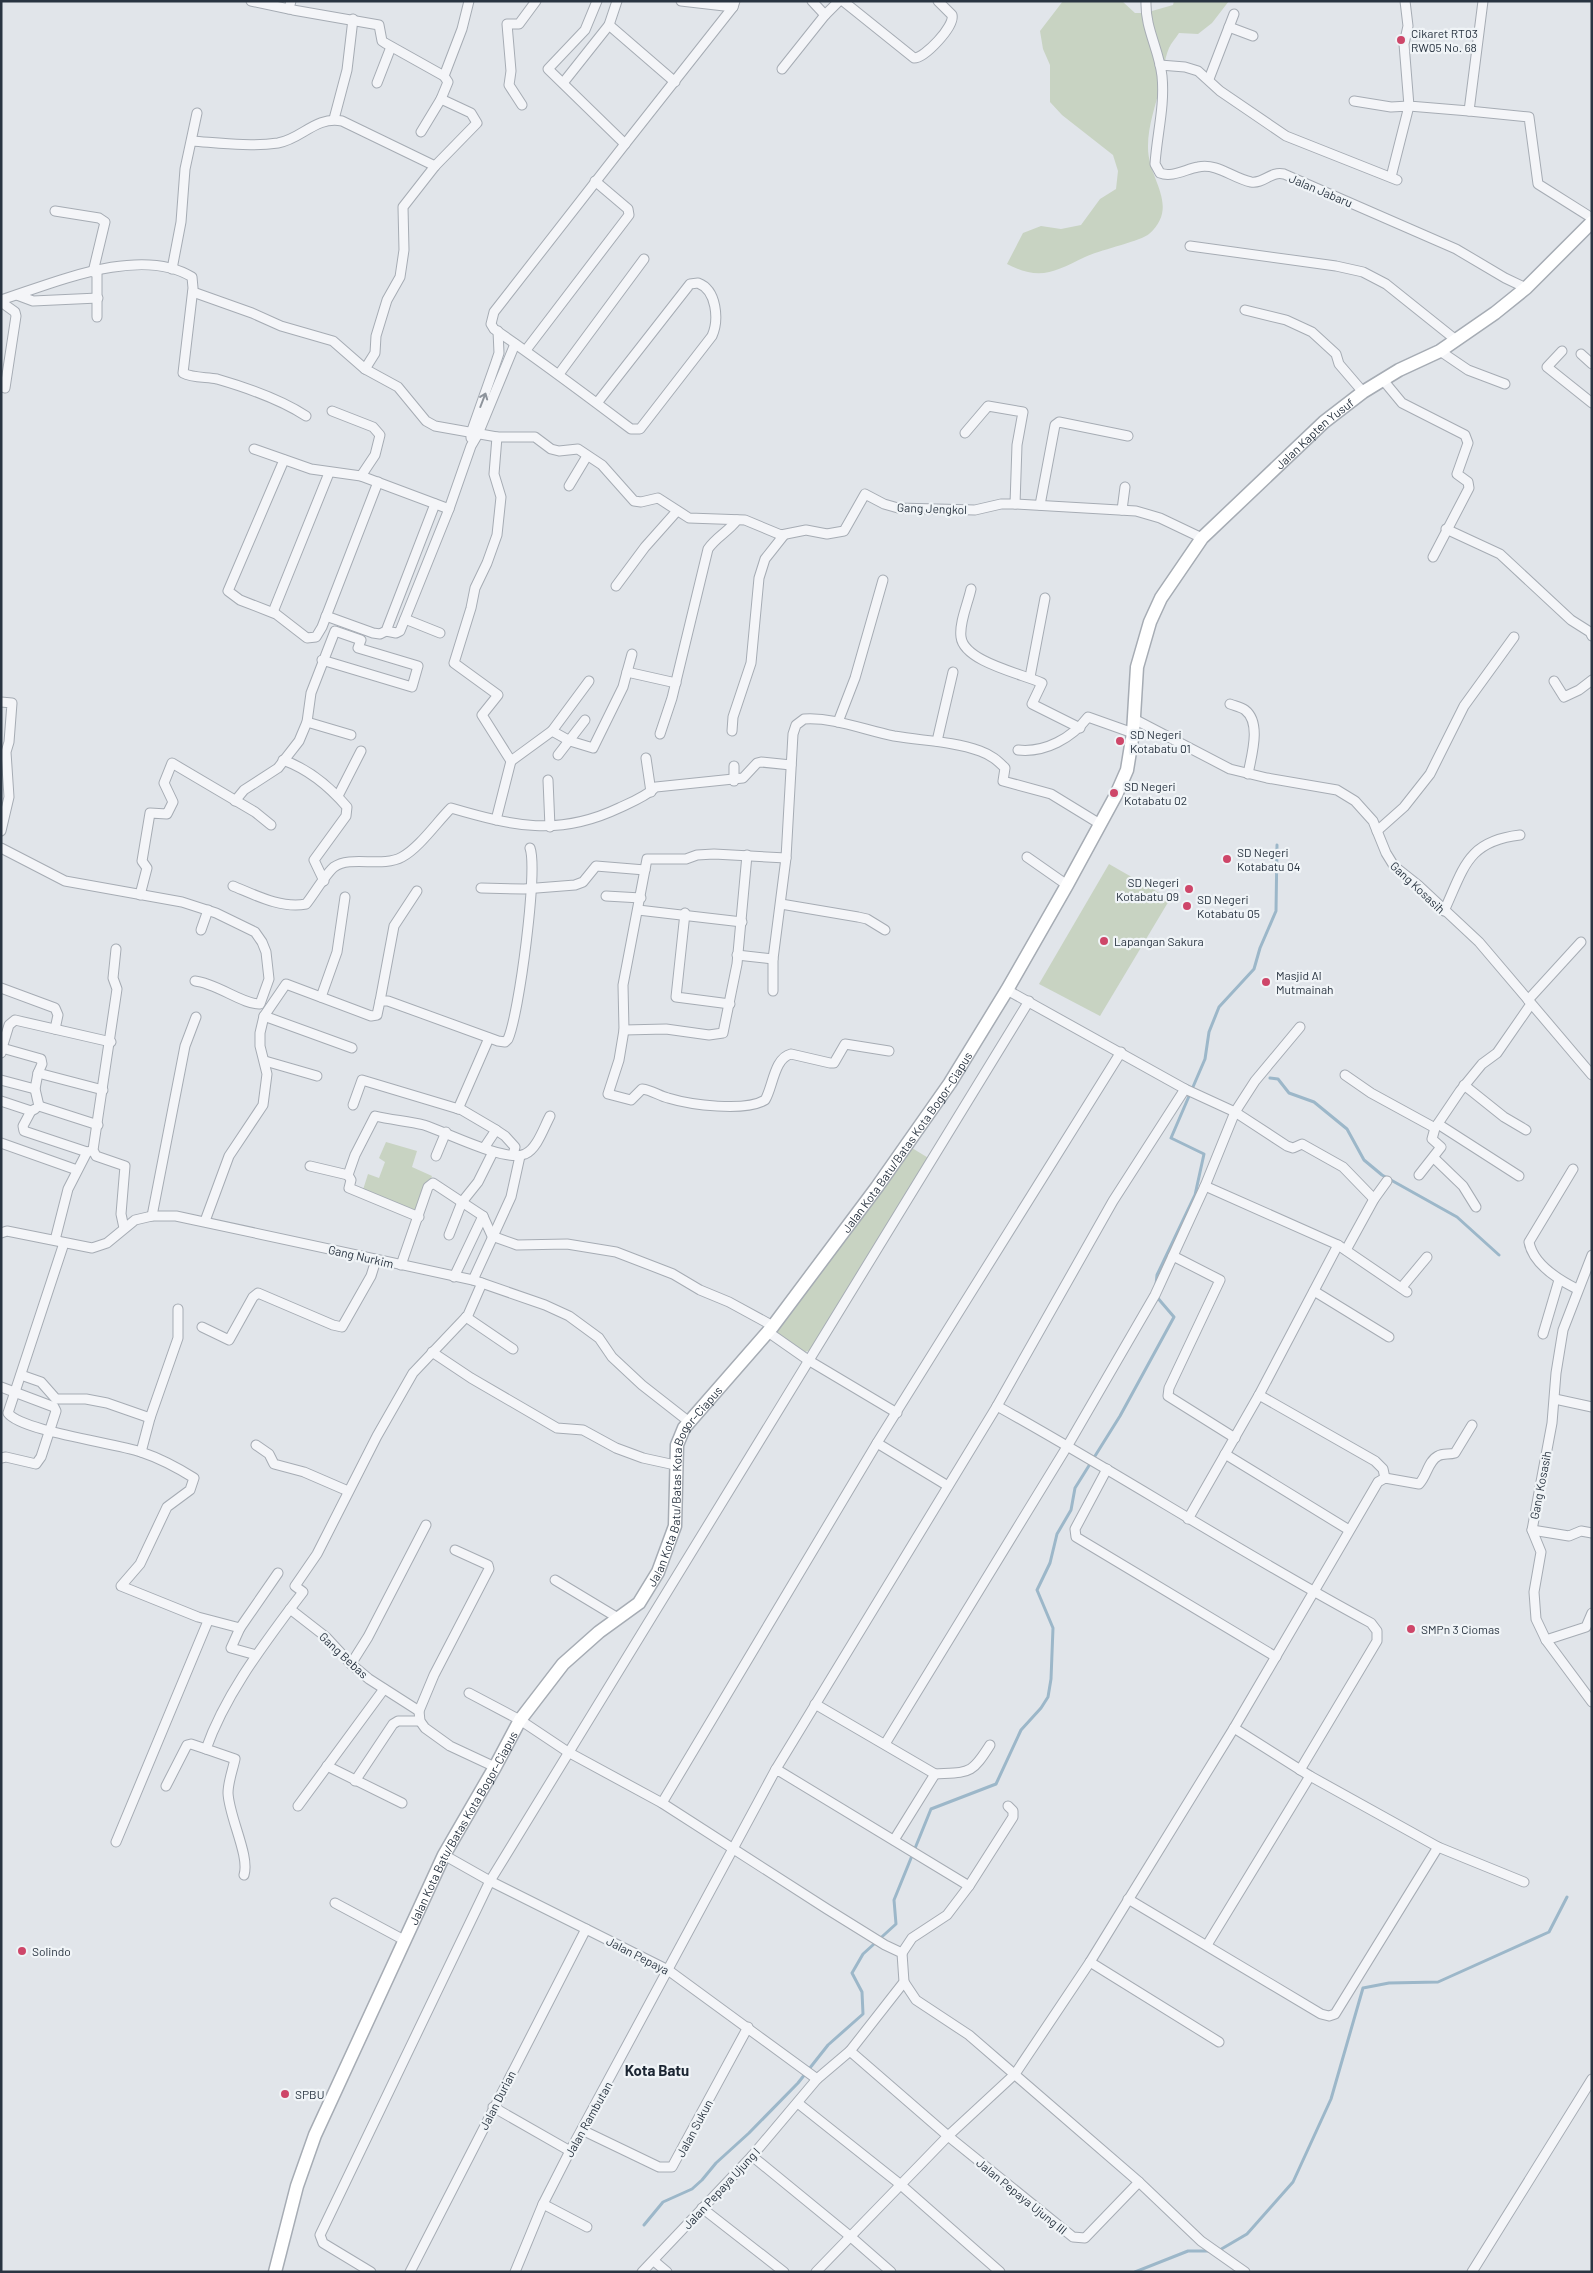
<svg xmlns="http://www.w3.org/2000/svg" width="1593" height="2273" viewBox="0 0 1593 2273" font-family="Barlow,sans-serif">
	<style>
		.green { fill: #c8d3c2 }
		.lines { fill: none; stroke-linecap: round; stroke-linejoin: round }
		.stream { stroke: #9cb7c9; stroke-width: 3 }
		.minor-casing { stroke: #a6acb4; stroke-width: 11 }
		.secondary-casing { stroke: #a6acb4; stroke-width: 15 }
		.minor { stroke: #f4f5f8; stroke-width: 9 }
		.secondary { stroke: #fff; stroke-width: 12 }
		.oneway { stroke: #8e949c }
		.poi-dot { fill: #ce4669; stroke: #f0f4f7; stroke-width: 2 }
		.labels { text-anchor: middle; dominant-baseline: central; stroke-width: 4.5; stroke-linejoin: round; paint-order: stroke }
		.poi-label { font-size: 12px; fill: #293441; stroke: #f0f4f7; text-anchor: start }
		.street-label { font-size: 12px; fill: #293441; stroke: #f0f4f7 }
		.quarter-label { font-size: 15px; font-weight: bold; fill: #1b2532; stroke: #f0f4f7 }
	</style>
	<rect width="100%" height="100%" fill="#e1e5ea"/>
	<g class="green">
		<path d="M1063,1H1122L1135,13H1145L1173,5L1174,1H1229L1212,23L1198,34L1179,33C1176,38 1171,43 1169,48C1164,60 1163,74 1160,86C1156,105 1148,125 1148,146C1147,179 1181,205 1149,234C1141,241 1100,250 1085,257C1054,272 1040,281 1007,264L1023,233L1041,226L1061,229L1081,225L1100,199L1116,189L1118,171L1113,155L1062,115L1050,102V65L1043,49L1040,31Z"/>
		<path d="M1109,864L1170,899L1100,1016L1039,984Z"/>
		<path d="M386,1142L417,1151L412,1167L432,1176L415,1217L361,1196L368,1174L379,1178L385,1162L379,1158Z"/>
		<path d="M912,1148L930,1159L811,1350L805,1352L772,1331L854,1228Z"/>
	</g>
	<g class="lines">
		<g class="stream">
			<path d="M1270,1078L1278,1079L1289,1093L1314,1102L1347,1129L1364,1160L1382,1175L1457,1217L1499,1255"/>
			<path d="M1156,1285L1157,1275L1195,1195L1204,1154L1171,1138L1205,1059L1209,1032L1219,1007L1254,969L1260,948L1276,911L1277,845"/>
			<path d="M644,2225L663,2202L692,2189L702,2180L716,2163L749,2133L798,2083L828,2045L863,2014L862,1992L852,1973L863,1954L896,1924L894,1900L931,1809L996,1784L1021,1730L1041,1708L1048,1697L1051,1679L1053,1628L1037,1590L1050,1563L1057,1534L1071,1510L1075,1488L1120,1416L1174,1317L1156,1296"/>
			<path d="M1218,2251L1247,2234L1293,2182L1331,2099L1363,1988L1389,1983L1438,1982L1549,1932L1567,1897"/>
			<path d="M1135,2272L1188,2251H1212"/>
		</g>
		<g class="minor-casing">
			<g id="minor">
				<path d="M251,1L289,9"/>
				<path d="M291,1L289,9L293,10L379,25L382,41L385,43L444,76L448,82L441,99L421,132"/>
				<path d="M597,1L585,30L548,69L625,144L494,312L491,324L494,329C541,361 586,395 631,429H640L712,336C719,320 717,290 698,283L690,284L597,403"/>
				<path d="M681,1L733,7"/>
				<path d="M812,1L825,15L839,1"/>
				<path d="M843,1L914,58C925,58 955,26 952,15L938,1"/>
				<path d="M1146,1C1145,29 1159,49 1162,76C1165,106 1157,134 1155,164L1160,173C1172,178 1186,169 1198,167C1218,163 1232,178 1251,182C1264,184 1270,171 1284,174L1456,249L1505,278L1526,288"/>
				<path d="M1405,1L1408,26L1404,44L1409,106L1469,111L1483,1"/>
				<path d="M609,25L675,82"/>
				<path d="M1229,27L1253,36"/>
				<path d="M1160,65L1185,67L1198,71L1220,91L1286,136L1397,180"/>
				<path d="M782,69L825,15"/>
				<path d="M444,76L462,29L469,1"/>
				<path d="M1209,79L1234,14"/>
				<path d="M377,83L391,47"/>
				<path d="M563,83L609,25L617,1"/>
				<path d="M1354,101L1391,107L1409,106L1391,177"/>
				<path d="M522,105L509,85L511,71L507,24H519L536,1"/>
				<path d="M1469,111L1529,117L1538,184L1592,218"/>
				<path d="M334,119L347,70L353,19"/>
				<path d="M192,141C220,143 249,147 278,143C302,139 315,116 342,121L435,166"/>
				<path d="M625,144L733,7L735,1"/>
				<path d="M55,211L99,218L105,222L93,272"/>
				<path d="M1190,246L1336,266L1363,272L1386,284L1456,340"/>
				<path d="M172,269L181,222L185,169L197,113"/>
				<path d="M97,271V317"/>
				<path d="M193,292L252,313L281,326L333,341L365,369L398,387L426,421L435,426L497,437H535L551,449L559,451L578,449L602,465L634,501L641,502L658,498L689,518L745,520L781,535L806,530L827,534L844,531L865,494L884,504L898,508L975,510L1001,504H1015L1136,511L1160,518L1202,538"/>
				<path d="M17,295L33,301L98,298"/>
				<path d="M1,300C54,283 140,245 192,277L193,288L183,373C192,378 207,377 217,379C248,388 280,399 306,416"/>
				<path d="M1,302L15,312L16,316L5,388"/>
				<path d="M1245,310L1286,320L1312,332L1336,354L1339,364L1363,392"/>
				<path d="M526,350L629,215L628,209L595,181"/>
				<path d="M1440,351L1468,370L1505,384"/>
				<path d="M1562,351L1547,367L1592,403"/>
				<path d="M1581,354L1592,364"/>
				<path d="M365,369L375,353L376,336L387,300L400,277L404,250L403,207L435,166L477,123L471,113L441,99"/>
				<path d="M559,374L644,259"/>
				<path d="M1383,380L1402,403L1465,435L1468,443L1457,474L1468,482L1469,488L1433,557"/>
				<path d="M332,411L373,427L380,435L375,455L361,476"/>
				<path d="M965,433L988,406L1023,412L1017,445L1015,504"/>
				<path d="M471,438V433L496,362L499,353L498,331"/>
				<path d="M254,449L311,469L361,476L449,509L400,631L396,633L386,631"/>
				<path d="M284,460L228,591L240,600L276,614L307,638L316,637L322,627L378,482"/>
				<path d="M569,486L587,456"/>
				<path d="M1040,505L1055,425L1059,422L1128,436"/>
				<path d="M449,509L471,446L478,434L515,344"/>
				<path d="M1122,510L1125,487"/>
				<path d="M1446,529L1500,554L1571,620L1590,632L1592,636"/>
				<path d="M616,586L645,547L677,511"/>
				<path d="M971,589C968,603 959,623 961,637C964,662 1023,674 1042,683L1032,704L1080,728"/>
				<path d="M273,612L329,473"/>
				<path d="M326,616L373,633L380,634L386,631L435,504"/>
				<path d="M405,619L440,633"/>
				<path d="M627,672L632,654"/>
				<path d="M1030,677L1045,598"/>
				<path d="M1554,681L1564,697L1579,690L1592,680"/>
				<path d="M1,702L12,703L9,742L6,752L9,797L1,831"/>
				<path d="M1230,704C1235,706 1241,707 1245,710C1262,723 1251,757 1248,774"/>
				<path d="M1134,719L1230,769L1267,778L1337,790L1355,801L1373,821L1386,853L1394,866L1418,885L1479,942L1592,1075"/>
				<path d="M307,722L351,735"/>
				<path d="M838,722L855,678L883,580"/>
				<path d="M552,731L589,681"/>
				<path d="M732,731L733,717L751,663L759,578L765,559L784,535"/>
				<path d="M660,734L672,698L708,549C716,537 728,532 737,520"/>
				<path d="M937,741L953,672"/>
				<path d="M1018,750C1045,753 1072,738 1088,717L1133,733"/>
				<path d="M558,755L585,720"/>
				<path d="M646,758L651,792"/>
				<path d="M283,760C308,769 330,787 347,807L346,816L314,860L324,881"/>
				<path d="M511,761L552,731L570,741L593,748L623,687L627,672L676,683"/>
				<path d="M548,780L550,827"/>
				<path d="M734,781V766"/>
				<path d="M338,796L361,751"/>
				<path d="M235,801L244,790L278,768L299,741L307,722L311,693L335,631L361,640L358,648L418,666L412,687L322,660"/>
				<path d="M496,820L511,761L482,715L498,695L454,663L471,608L475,588L487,563L497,535L501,497L494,474L497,437"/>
				<path d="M1377,831L1404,807L1430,774L1464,706L1514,637"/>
				<path d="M1,848L65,881L182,902L216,913L255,932L262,942L266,952L269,979L260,1004C244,1005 216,983 195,981"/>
				<path d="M1027,857L1067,885"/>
				<path d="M786,858L714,854L697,855L686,859H647L623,985L624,1030L619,1060L608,1094L631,1100L642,1089C652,1090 659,1096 668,1098C691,1105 745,1112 765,1100C773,1087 774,1058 791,1054L830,1063H834L845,1044L889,1051"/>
				<path d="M233,886C255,895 282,909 306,904C312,897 327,872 334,867C351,855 382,868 402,857C419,848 437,822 451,808C513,826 558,837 619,808C632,802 645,797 656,787L743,778L757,763L761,762L791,765"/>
				<path d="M481,888L524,889L575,885L583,882L596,866L645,870"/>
				<path d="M140,895L147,868L142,861L150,813L167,814L173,802L164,783L172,763L255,812L271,825"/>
				<path d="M606,896L641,898"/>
				<path d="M781,904L858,917L867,919L885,930"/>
				<path d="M638,910L742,922"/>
				<path d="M1444,911C1464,868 1467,841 1520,835"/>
				<path d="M685,913L676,997L730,1004"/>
				<path d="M201,930L208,910"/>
				<path d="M116,949L113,978L117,989L93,1150L96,1156L125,1166L121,1214L124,1228"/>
				<path d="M737,955L773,959"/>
				<path d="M1,988L55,1008L58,1015L55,1029"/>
				<path d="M1007,990L1185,1089"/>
				<path d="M773,991V959L786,858L793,734L796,725L804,719C834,717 864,730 894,736C923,741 952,741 980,751C991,755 997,760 1005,768L1003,781L1051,794L1100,824"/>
				<path d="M321,997L337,952L345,897"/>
				<path d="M1528,1000L1581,942"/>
				<path d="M380,1001L394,926L417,891"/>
				<path d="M264,1016L352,1048"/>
				<path d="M1300,1027L1255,1081L1235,1112L1287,1146L1293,1148L1302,1144L1343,1167L1374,1199"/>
				<path d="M624,1030L666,1029L709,1035L723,1033L737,964L747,855"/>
				<path d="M2,1048L9,1025L15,1020L111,1042"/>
				<path d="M1,1053L2,1048L41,1059L42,1064L38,1073"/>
				<path d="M265,1061L317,1076"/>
				<path d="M1345,1075L1371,1093L1435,1128"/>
				<path d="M1,1080L35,1089"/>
				<path d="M1464,1085L1504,1117L1526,1130"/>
				<path d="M1,1101L31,1111L35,1109"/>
				<path d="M353,1105L362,1080L462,1110L496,1130L484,1148"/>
				<path d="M39,1106L35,1089L38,1073L103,1090"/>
				<path d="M39,1106L98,1125"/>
				<path d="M458,1109L489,1038"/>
				<path d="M31,1111L23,1126L24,1131L87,1152L91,1151"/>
				<path d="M1438,1124L1519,1176"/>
				<path d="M496,1130L505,1136L515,1147L513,1155"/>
				<path d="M1,1143L77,1170"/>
				<path d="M436,1156L446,1132"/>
				<path d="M1434,1158L1463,1186L1476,1207"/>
				<path d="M310,1166L348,1175"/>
				<path d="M1573,1169L1529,1242C1533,1264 1559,1280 1577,1289"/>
				<path d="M1419,1175L1441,1147L1432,1139L1435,1128L1460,1091L1482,1064L1497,1053L1531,1004"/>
				<path d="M1205,1186L1338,1245L1407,1292"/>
				<path d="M152,1216L185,1046L196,1017"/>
				<path d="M419,1217L349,1188L351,1180L348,1175L355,1155L375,1116C391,1120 408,1121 424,1125C446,1132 506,1163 525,1154C537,1149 544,1127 550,1116"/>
				<path d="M205,1221L229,1156L263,1105L267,1074L260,1046V1033L264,1016L286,984L371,1016L377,1015L380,1001H388L498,1041L505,1042L508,1039C519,1015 538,870 530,848"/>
				<path d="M1,1233L7,1231L92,1248L107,1243L135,1220L152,1216H176L473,1280L545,1305L569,1316L599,1338L612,1357L642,1385L688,1421"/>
				<path d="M449,1235L462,1202L478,1182L493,1152"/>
				<path d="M55,1240L68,1189L87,1152"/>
				<path d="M64,1243L8,1413C21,1431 115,1443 141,1452C159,1458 178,1468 194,1478L190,1490L167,1507L140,1564L121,1586L198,1617L240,1628"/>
				<path d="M1346,1250L1374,1199L1387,1181"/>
				<path d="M1592,1255L1563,1330L1556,1373L1552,1423L1532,1530L1541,1552L1534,1592L1536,1619L1546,1640L1592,1702"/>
				<path d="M1173,1256L1220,1280L1169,1388L1168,1396L1235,1438"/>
				<path d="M401,1265L428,1187L433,1183L483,1216L492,1236L517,1245L567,1244L616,1252L673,1274L700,1290L729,1302L773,1326"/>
				<path d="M454,1277L483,1216"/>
				<path d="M473,1280L511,1197L520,1156"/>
				<path d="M1402,1287L1427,1257"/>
				<path d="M1314,1291L1389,1337"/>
				<path d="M466,1317L513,1349"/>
				<path d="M202,1327L229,1340L253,1297L258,1293L333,1325L342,1327L371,1276L376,1260"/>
				<path d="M768,1332L808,1360L897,1413"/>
				<path d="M1543,1334L1559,1280"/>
				<path d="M432,1352L471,1378L557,1428L583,1430L616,1448L643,1458L675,1465"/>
				<path d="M21,1375L41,1382L56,1399H86L107,1403L150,1418"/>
				<path d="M1,1387L54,1407L56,1411L41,1457L36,1464L6,1457L1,1458"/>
				<path d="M1259,1395L1375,1461L1383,1469L1385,1478"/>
				<path d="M1555,1399L1592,1407"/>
				<path d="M997,1406C1123,1476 1244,1555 1371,1623L1377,1631V1641L1300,1770"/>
				<path d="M877,1443L948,1486"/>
				<path d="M256,1445L269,1454L274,1464L304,1472L348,1491"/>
				<path d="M141,1452L150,1418L178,1338V1309"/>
				<path d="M1225,1454L1349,1530"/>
				<path d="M1107,1469L1075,1529L1076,1537L1276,1657"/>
				<path d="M1188,1519L1259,1395L1338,1245"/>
				<path d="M1532,1530L1569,1536L1581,1531L1592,1533"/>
				<path d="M455,1550L488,1565L489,1569L434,1675L419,1711L420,1721L425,1728L450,1746L495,1767"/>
				<path d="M555,1580L618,1618"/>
				<path d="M1546,1640L1586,1627L1592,1613"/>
				<path d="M256,1655L231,1648L240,1628L278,1573"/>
				<path d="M351,1664L368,1637L426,1525"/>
				<path d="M469,1693L520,1720L568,1752L662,1803L827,1909L885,1945L902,1953L904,1982L850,2051L948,2136L1073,2237L1085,2238L1139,2182"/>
				<path d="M815,1704L935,1774L894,1840"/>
				<path d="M419,1711L369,1679L351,1664L326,1637L290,1609L303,1592L295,1586L317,1554L377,1436L413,1373L468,1315L482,1283"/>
				<path d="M1234,1728L1310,1776L1438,1847L1524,1882"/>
				<path d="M327,1766L402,1803"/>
				<path d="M776,1769L997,1406L1113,1201L1185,1089L1235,1112L1205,1186L1155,1295L1068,1445L885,1744"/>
				<path d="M935,1774C970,1772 971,1775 990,1745"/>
				<path d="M355,1781L393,1724L398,1721H420"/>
				<path d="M166,1786L187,1745L191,1744L206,1749"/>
				<path d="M662,1803L877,1443L1121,1052"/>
				<path d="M298,1806L384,1689"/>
				<path d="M116,1842L208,1621"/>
				<path d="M444,1855L490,1881L668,1970L817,2079"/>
				<path d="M244,1875C250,1856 229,1817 228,1793C228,1782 233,1769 235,1759L206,1749C224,1698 258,1652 290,1609"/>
				<path d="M969,1886L1013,1817V1811L1008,1806"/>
				<path d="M1128,1899L1321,2014L1329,2016L1335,2014L1438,1847"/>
				<path d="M335,1903L404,1940"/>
				<path d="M1207,1945L1310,1776"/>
				<path d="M1090,1962L1219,2042"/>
				<path d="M904,1982L916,2000L969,2035L1139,2182L1201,2241L1245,2272"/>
				<path d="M799,2104L901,2185L1000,2272"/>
				<path d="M493,2107L570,2151"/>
				<path d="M582,2130L659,2167H672L748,2027"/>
				<path d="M752,2156L851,2237L891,2272"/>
				<path d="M543,2204L587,2227"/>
				<path d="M702,2208L784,2272"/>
				<path d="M654,2261L667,2272"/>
				<path d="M371,2272L323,2243L320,2235L490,1881L1029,1001"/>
				<path d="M410,2272L586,1929"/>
				<path d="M515,2272L543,2204L570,2151L776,1769L969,1886L947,1915L912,1938L902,1953"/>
				<path d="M642,2272L752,2156L817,2079L850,2051"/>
				<path d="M816,2272L948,2136L1015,2074L1090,1962L1234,1728L1378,1482L1385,1478L1419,1484C1427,1476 1428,1461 1438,1456C1443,1453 1449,1455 1455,1453L1472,1425"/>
				<path d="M1472,2272L1592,2079"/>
			</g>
		</g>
		<g class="secondary-casing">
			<g id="secondary">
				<path id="s1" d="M275,2272L297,2186L315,2135L444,1855L495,1767L520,1720L563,1664L599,1632L639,1603L658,1572L675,1526L677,1445L684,1428L773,1326L877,1187L950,1083L1007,990L1067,885L1116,795L1127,770L1133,733L1137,667L1150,622L1161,598L1202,538L1324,422L1363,392L1399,370L1440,351L1495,313L1526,288L1592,222"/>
			</g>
		</g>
		<use href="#minor" class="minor"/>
		<use href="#secondary" class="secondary"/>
	</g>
	<defs><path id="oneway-shaft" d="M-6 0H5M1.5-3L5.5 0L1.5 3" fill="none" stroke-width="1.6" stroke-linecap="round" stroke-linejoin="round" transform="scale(1.25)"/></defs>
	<use class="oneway" href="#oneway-shaft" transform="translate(483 400) rotate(-69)"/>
	<g class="poi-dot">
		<circle cx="1401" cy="40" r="5"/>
		<circle cx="1120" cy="741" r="5"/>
		<circle cx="1114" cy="793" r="5"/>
		<circle cx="1227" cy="859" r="5"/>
		<circle cx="1189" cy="889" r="5"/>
		<circle cx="1187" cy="906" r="5"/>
		<circle cx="1104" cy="941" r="5"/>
		<circle cx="1266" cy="982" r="5"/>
		<circle cx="1411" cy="1629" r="5"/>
		<circle cx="22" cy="1951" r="5"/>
		<circle cx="285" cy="2094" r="5"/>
	</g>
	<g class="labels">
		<g class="poi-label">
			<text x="1411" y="33">Cikaret RT03<tspan x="1411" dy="14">RW05 No. 68</tspan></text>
			<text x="1130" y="734">SD Negeri<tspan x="1130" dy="14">Kotabatu 01</tspan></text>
			<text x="1124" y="786">SD Negeri<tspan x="1124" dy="14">Kotabatu 02</tspan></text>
			<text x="1237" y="852">SD Negeri<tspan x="1237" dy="14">Kotabatu 04</tspan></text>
			<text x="1179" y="882" text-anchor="end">SD Negeri<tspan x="1179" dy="14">Kotabatu 09</tspan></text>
			<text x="1197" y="899">SD Negeri<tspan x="1197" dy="14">Kotabatu 05</tspan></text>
			<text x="1114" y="941">Lapangan Sakura</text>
			<text x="1276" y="975">Masjid Al<tspan x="1276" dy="14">Mutmainah</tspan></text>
			<text x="1421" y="1629">SMPn 3 Ciomas</text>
			<text x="32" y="1951">Solindo</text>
			<text x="295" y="2094">SPBU</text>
		</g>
		<g class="street-label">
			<text transform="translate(1321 190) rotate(23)">Jalan Jabaru</text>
			<text stroke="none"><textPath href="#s1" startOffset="2158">Jalan Kapten Yusuf</textPath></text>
			<text transform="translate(932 508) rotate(2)">Gang Jengkol</text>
			<text transform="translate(1418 887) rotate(43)">Gang Kosasih</text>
			<text stroke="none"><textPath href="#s1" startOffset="1322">Jalan Kota Batu/Batas Kota Bogor–Ciapus</textPath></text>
			<text transform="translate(361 1256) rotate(13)">Gang Nurkim</text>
			<text transform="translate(1540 1485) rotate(-79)">Gang Kosasih</text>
			<text stroke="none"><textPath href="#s1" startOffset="904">Jalan Kota Batu/Batas Kota Bogor–Ciapus</textPath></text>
			<text transform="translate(344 1655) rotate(43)">Gang Bebas</text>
			<text stroke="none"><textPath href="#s1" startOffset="484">Jalan Kota Batu/Batas Kota Bogor–Ciapus</textPath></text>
			<text transform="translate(638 1955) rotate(27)">Jalan Pepaya</text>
			<text transform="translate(497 2100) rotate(-63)">Jalan Durian</text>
			<text transform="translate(588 2119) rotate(-61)">Jalan Rambutan</text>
			<text transform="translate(694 2128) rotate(-62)">Jalan Sukun</text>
			<text transform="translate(721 2188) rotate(-47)">Jalan Pepaya Ujung I</text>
			<text transform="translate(1022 2196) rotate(39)">Jalan Pepaya Ujung III</text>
		</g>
		<g class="quarter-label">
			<text x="657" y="2070">Kota Batu</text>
		</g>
	</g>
	<rect width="1593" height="2273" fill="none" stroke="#293441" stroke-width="5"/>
</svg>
